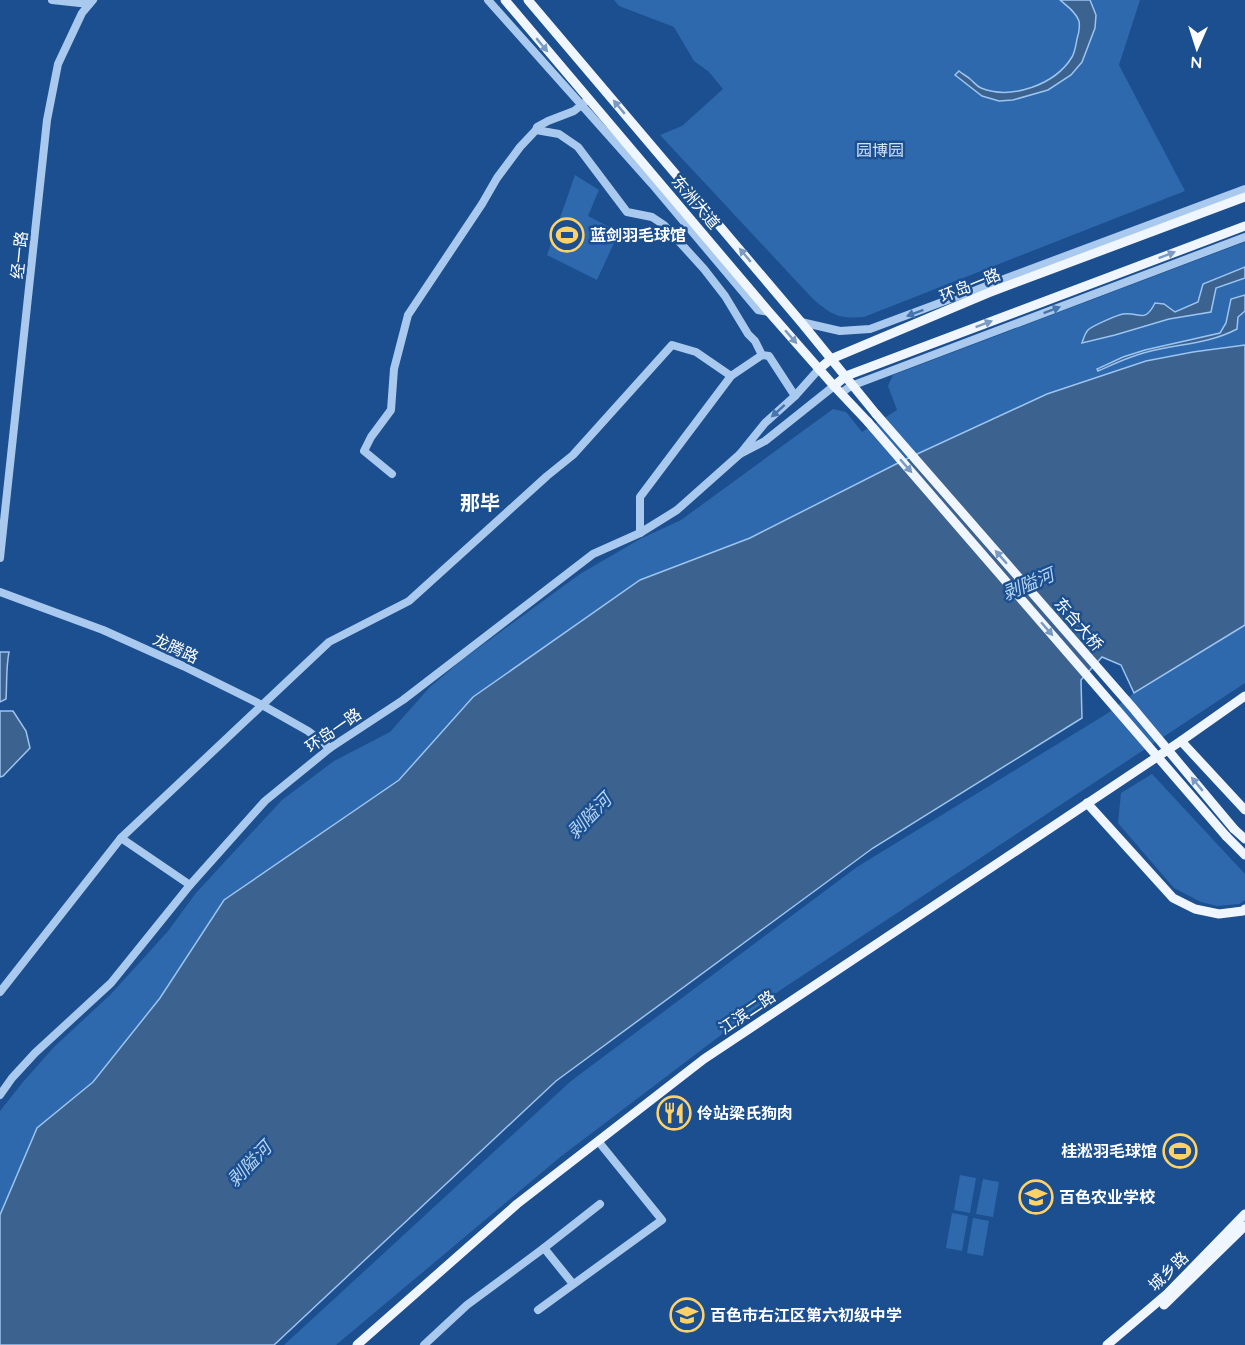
<svg xmlns="http://www.w3.org/2000/svg" width="1245" height="1345" viewBox="0 0 1245 1345" font-family="Quicksand,'Noto Sans SC',sans-serif">
	<style>
		.green { fill: #2e69ad }
		.water { fill: #3c6290; stroke: #9cc4f0; stroke-width: 1.5 }
		.lines { fill: none; stroke-linecap: round; stroke-linejoin: round }
		.minor { stroke: #a9c9ee; stroke-width: 8 }
		.major { stroke: #f0f6ff; stroke-width: 9 }
		.major-bridge { stroke: #f0f6ff; stroke-width: 9 }
		.oneway { fill: #7b9ac1 }
		.oneway2 { fill: #4674ac }
		.labels { text-anchor: middle; dominant-baseline: central; stroke-width: 5; stroke-linejoin: round; paint-order: stroke }
		.park-label { font-size: 16px; fill: #cfe3fa; stroke: #1b4f8f }
		.street-label { font-size: 16px; fill: #fff; stroke: #1b4f8f }
		.poi-label { font-size: 16px; font-weight: bold; fill: #fff; stroke: #1b4f8f; text-anchor: start }
		.water-label { font-size: 18px; font-style: italic; fill: #b5d3f5; stroke: #1b4f8f }
		.quarter-label { font-size: 20px; font-weight: bold; fill: #fff; stroke: #1b4f8f }
	</style>
	<rect width="100%" height="100%" fill="#1b4f8f"/>
	<g class="green">
		<path d="M614,0H1140L1119,65L1185,191L864,317C838,319 832,315 813,299L660,135L682,126L723,89L709,72L694,61L674,27L619,6Z"/>
		<path d="M575,175L599,190L588,216L619,232L597,280L547,255Z"/>
		<path d="M1245,242V345L1193,352L1146,361L1047,394L889,467L750,538L640,580L473,697L399,780L224,900L160,998L93,1082L37,1128L0,1215V1111L23,1082L54,1047L110,995L142,960L168,931L196,893L282,800L334,761L390,732L430,687L462,660L580,574L640,539L681,520L833,409L846,412L862,432L897,410L888,386L893,375Z"/>
		<path d="M1245,625V683L779,991L559,1158L336,1345H284L571,1081L857,867L1108,713L1134,693Z"/>
		<path d="M1152,774L1245,874V900L1239,904L1217,906L1201,902L1174,888L1118,823L1121,793Z"/>
		<path d="M960,1175L976,1178L970,1213L954,1210Z"/>
		<path d="M983,1179L999,1182L993,1217L976,1214Z"/>
		<path d="M952,1213L968,1216L962,1251L946,1248Z"/>
		<path d="M973,1218L989,1221L983,1256L967,1253Z"/>
	</g>
	<g class="water">
		<path d="M1060,0H1090L1096,15L1095,28L1082,62L1071,75L1048,90L1013,100L999,101L982,96L955,75L959,71C962,74 967,76 970,79C974,82 976,86 981,88C1011,100 1055,85 1072,57C1075,52 1076,45 1077,39C1079,33 1080,27 1079,21C1076,12 1067,6 1060,0Z"/>
		<path d="M1245,267V278L1216,288L1211,312L1169,319L1115,335L1082,343C1083,340 1085,333 1088,330C1092,326 1117,315 1123,314C1139,311 1144,325 1155,303L1164,304L1175,312L1198,302L1203,284Z"/>
		<path d="M1245,295V311L1238,317L1237,329C1209,344 1177,344 1147,352C1130,356 1114,364 1098,371L1097,369L1123,357L1145,350L1220,333L1226,323L1231,299Z"/>
		<path d="M1245,345V625L1134,693L1121,665L1102,657L1081,680L1082,718L873,848L556,1081L274,1345H0V1215L37,1128L93,1082L160,998L224,900L399,780L473,697L640,580L750,538L902,461L1047,394L1146,361L1193,352Z"/>
		<path d="M0,652H9C6,667 7,683 6,699L0,702Z"/>
		<path d="M0,711H13L26,731L30,748L3,776L0,777Z"/>
	</g>
	<g class="lines">
		<g class="minor">
			<path d="M52,0L89,4"/>
			<path d="M488,0L652,184L758,310L769,312"/>
			<path d="M589,99L574,111L548,121L537,127L536,130L559,134L578,147L627,212L652,217L664,225L704,269L725,296L748,334L755,341L762,355L769,356L795,396"/>
			<path d="M801,322L840,331L870,329L1245,189"/>
			<path d="M819,369L795,396L765,423L740,454L765,441L834,386"/>
			<path d="M841,393L851,386L1245,237"/>
			<path d="M392,474L364,451L371,437L391,410L394,369L408,315L482,204L497,178L520,147L536,130"/>
			<path d="M640,533V497L731,376"/>
			<path d="M0,558L47,120L58,64L82,13L93,0"/>
			<path d="M0,592L103,630L183,666L262,705L308,731L330,748"/>
			<path d="M121,838L329,642L409,601L547,476L573,455L672,345L696,352L731,376L762,355"/>
			<path d="M0,992L121,838L190,885"/>
			<path d="M0,1095L12,1078L35,1053L111,983L190,885L265,801L330,748L403,700L593,554L640,533L677,510L740,454"/>
			<path d="M544,1248L600,1204"/>
			<path d="M538,1310L662,1220L598,1141"/>
			<path d="M424,1345L467,1305L544,1248L573,1284"/>
		</g>
		<g class="major">
			<path d="M505,0L769,312L834,386L868,422"/>
			<path d="M528,0L801,322L876,414"/>
			<path d="M819,369L831,359L988,293L1245,197"/>
			<path d="M834,386L846,376L1245,226"/>
			<path d="M1181,741L1245,810"/>
			<path d="M1087,803L1173,898L1195,909L1219,914L1243,911L1245,909"/>
			<path d="M1234,829L1245,839"/>
			<path d="M1226,836L1245,855"/>
			<path d="M1164,1305L1245,1226"/>
			<path d="M357,1345L517,1204L704,1059L1181,741L1245,696"/>
			<path d="M1107,1345L1167,1294L1245,1214"/>
		</g>
		<g class="major-bridge">
			<path d="M876,414L1132,707L1234,829"/>
			<path d="M868,422L1226,836"/>
		</g>
	</g>
	<defs><path id="oneway-solid" d="M-6-.8H1V-3.2L6.5 0L1 3.2V.8H-6Z" transform="scale(1.5)"/></defs>
	<g class="oneway">
		<use href="#oneway-solid" transform="translate(542 45) rotate(50)"/>
		<use href="#oneway-solid" transform="translate(619 107) rotate(-130)"/>
		<use href="#oneway-solid" transform="translate(745 255) rotate(-130)"/>
		<use href="#oneway-solid" transform="translate(1167 255) rotate(-21)"/>
		<use href="#oneway-solid" transform="translate(984 324) rotate(-21)"/>
		<use href="#oneway-solid" transform="translate(791 337) rotate(49)"/>
		<use href="#oneway-solid" transform="translate(906 466) rotate(49)"/>
		<use href="#oneway-solid" transform="translate(1001 557) rotate(-131)"/>
		<use href="#oneway-solid" transform="translate(1047 629) rotate(49)"/>
		<use href="#oneway-solid" transform="translate(1197 784) rotate(-130)"/>
	</g>
	<g class="oneway2">
		<use href="#oneway-solid" transform="translate(1052 310) rotate(-21)"/>
		<use href="#oneway-solid" transform="translate(915 313) rotate(159)"/>
		<use href="#oneway-solid" transform="translate(778 411) rotate(138)"/>
	</g>
	<defs>
		<g id="stadium-ring" transform="scale(1.725)"><circle r="9.5" fill="#1b4f8f" stroke="#ffd166" stroke-width="1.5"/><path d="M0-5a6.5 5 0 1 0 0 10a6.5 5 0 1 0 0-10ZM-3.5-1.8h7v3.6h-7Z" fill="#ffd166"/></g>
		<g id="restaurant-ring" transform="scale(1.725)"><circle r="9.5" fill="#1b4f8f" stroke="#ffd166" stroke-width="1.5"/><path d="M-5-6h1v4h1v-4h1v4h1v-4h1v5L-1.5 .5V6h-2V.5L-5-1ZM5-6V6H3V1.5H1.5Q1.5-4 5-6Z" fill="#ffd166"/></g>
		<g id="school-ring" transform="scale(1.725)"><circle r="9.5" fill="#1b4f8f" stroke="#ffd166" stroke-width="1.5"/><path d="M0-5L7-2L0 1L-7-2ZM-4 1L0 2.5L4 1V4Q0 6-4 4Z" fill="#ffd166"/></g>
	</defs>
	<g fill-rule="evenodd">
		<use href="#stadium-ring" x="567" y="235"/>
		<use href="#restaurant-ring" x="674" y="1113"/>
		<use href="#stadium-ring" x="1180" y="1151"/>
		<use href="#school-ring" x="1036" y="1197"/>
		<use href="#school-ring" x="687" y="1315"/>
	</g>
	<g class="labels">
		<g class="park-label">
			<text x="880" y="150">园博园</text>
		</g>
		<g class="street-label">
			<text transform="translate(696 202) rotate(50)">东洲大道</text>
			<text transform="translate(19 255) rotate(-84)">经一路</text>
			<text transform="translate(970 285) rotate(-22)">环岛一路</text>
			<text transform="translate(1079 624) rotate(49)">东合大桥</text>
			<text transform="translate(176 648) rotate(25)">龙腾路</text>
			<text transform="translate(333 730) rotate(-35)">环岛一路</text>
			<text transform="translate(747 1012) rotate(-34)">江滨二路</text>
			<text transform="translate(1168 1271) rotate(-44)">城乡路</text>
		</g>
		<g class="poi-label">
			<text x="590" y="235">蓝剑羽毛球馆</text>
			<text x="697" y="1113">伶站梁氏狗肉</text>
			<text x="1157" y="1151" text-anchor="end">桂淞羽毛球馆</text>
			<text x="1059" y="1197">百色农业学校</text>
			<text x="710" y="1315">百色市右江区第六初级中学</text>
		</g>
		<g class="water-label">
			<text transform="translate(1028 584) rotate(-23)">剥隘河</text>
			<text transform="translate(589 816) rotate(-46)">剥隘河</text>
			<text transform="translate(249 1164) rotate(-46)">剥隘河</text>
		</g>
		<g class="quarter-label">
			<text x="480" y="502">那毕</text>
		</g>
	</g>
	<g transform="translate(1197 48) rotate(183)" stroke="#1b4f8f" stroke-width="4.5" paint-order="stroke">
	<path d="M0-4.5L10 22L0 15L-10 22Z" fill="#ffffff"/>
	<text y="-9" font-size="16" font-weight="bold" text-anchor="middle" fill="#ffffff">N</text>
	</g>
</svg>
